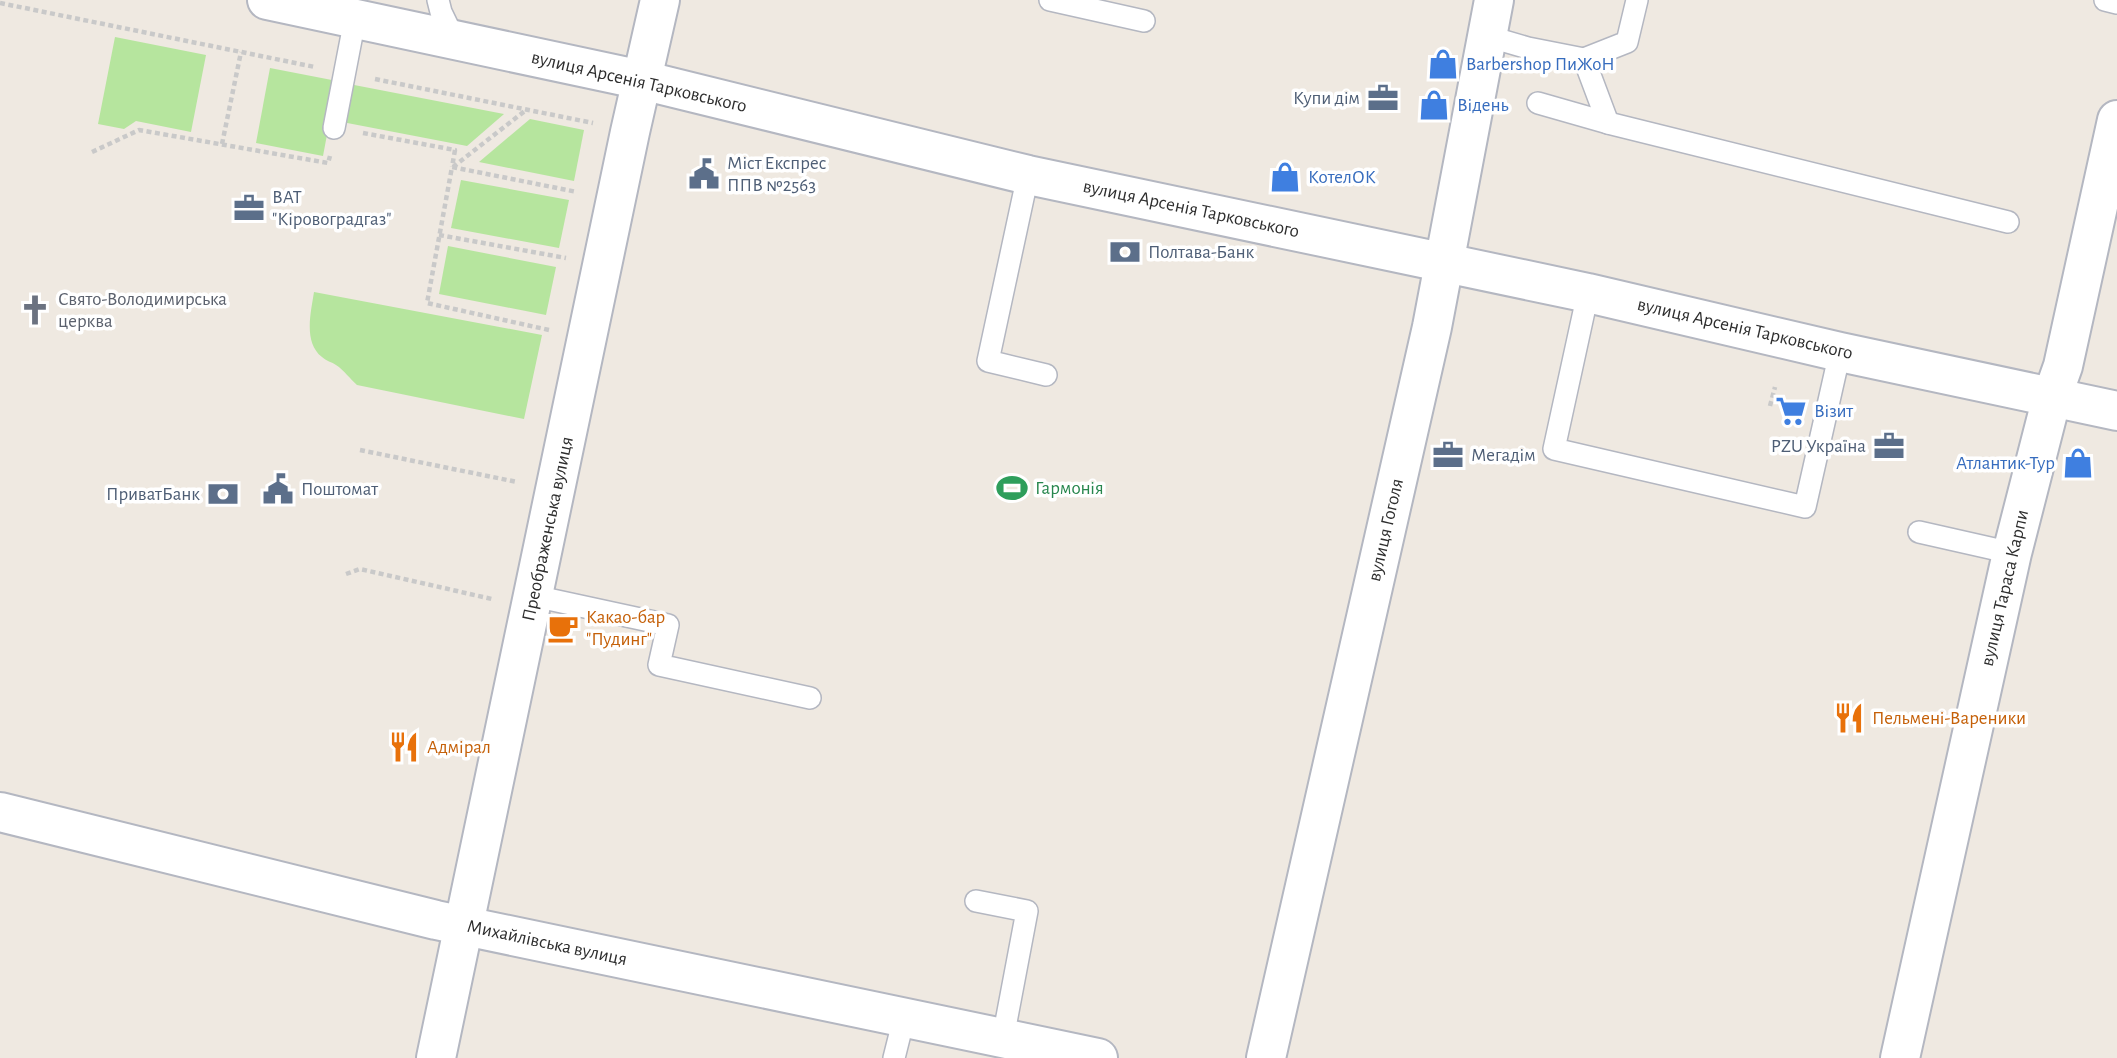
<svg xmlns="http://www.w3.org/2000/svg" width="2117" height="1058" viewBox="0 0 2117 1058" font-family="'Alegreya Sans',sans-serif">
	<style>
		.green { fill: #b6e59e }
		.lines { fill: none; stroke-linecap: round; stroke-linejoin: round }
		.lane-casing { stroke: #b4b7c1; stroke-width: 24 }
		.street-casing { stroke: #b4b7c1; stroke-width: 42 }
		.secondary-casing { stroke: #b4b7c1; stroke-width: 42 }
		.path { stroke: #c9c9c9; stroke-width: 4.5; stroke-dasharray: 5 3.5; stroke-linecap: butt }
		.lane { stroke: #fff; stroke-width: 21 }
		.street { stroke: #fff; stroke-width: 38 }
		.secondary { stroke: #fff; stroke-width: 38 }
		.labels { text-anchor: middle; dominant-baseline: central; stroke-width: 7; stroke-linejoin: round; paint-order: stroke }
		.shop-label { font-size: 19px; fill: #366cbe; stroke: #fff; text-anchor: start }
		.street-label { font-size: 19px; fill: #2e2e2e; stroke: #fff }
		.service-label { font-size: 19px; fill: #4e5e75; stroke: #fff; text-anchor: start }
		.worship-label { font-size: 19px; fill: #5b616d; stroke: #fff; text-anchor: start }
		.leisure-label { font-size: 19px; fill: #27864d; stroke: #fff; text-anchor: start }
		.food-label { font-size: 19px; fill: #c56008; stroke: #fff; text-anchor: start }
	</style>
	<rect width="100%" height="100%" fill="#efe9e1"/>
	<g class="green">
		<path d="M115,37L206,55L191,132L136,121L124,129L98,124Z"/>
		<path d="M270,68L337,81L323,156L256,143Z"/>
		<path d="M349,84L504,114L467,146L342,122Z"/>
		<path d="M530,119L584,130L574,181L479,162Z"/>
		<path d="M461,180L569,200L559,248L451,228Z"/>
		<path d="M448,246L556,267L546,315L439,294Z"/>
		<path d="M314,292L542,335L524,419L357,385C350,379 344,370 336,365C332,362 326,361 322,357C303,342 311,312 314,292Z"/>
	</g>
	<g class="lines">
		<g class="lane-casing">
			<g id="lane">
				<path d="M438,0L441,12L455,41"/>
				<path d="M1050,0L1144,21"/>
				<path d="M2105,0L2117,3"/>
				<path d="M1487,36L1528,48L1584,59L1608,123"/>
				<path d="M1584,59L1627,42L1637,0"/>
				<path d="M1538,103L1608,123L2008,222"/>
				<path d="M334,128L355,19"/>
				<path d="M1028,175L988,361L1046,375"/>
				<path d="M1588,293L1554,449L1805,507L1840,352"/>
				<path d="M1919,532L2012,553"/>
				<path d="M534,596L668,625L659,665L810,698"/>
				<path d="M976,901L1027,911L1003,1038"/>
				<path d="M894,1058L904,1018"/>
			</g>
		</g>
		<g class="street-casing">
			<g id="street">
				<path d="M267,0L642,80L1028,175L1588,293L1840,352L2117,411"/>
				<path d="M1900,1058L2012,553L2052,397L2063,366L2117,120"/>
			</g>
		</g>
		<g class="secondary-casing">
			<g id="secondary">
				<path d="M0,812L436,920L1098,1058"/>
				<path d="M436,1058L630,132L660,0"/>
				<path d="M1266,1058L1432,327L1494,0"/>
			</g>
		</g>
		<g class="path">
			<path d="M0,3L315,67"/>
			<path d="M375,79L593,123"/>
			<path d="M363,133L455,150L452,167"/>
			<path d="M222,144L241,52"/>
			<path d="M92,152L139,130L328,163L330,156"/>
			<path d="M453,167L526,110"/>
			<path d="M439,235L566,258"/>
			<path d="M549,330L427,303L452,167L577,192"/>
			<path d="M1770,406L1775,387"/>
			<path d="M360,450L517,482"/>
			<path d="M346,574L360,569L492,599"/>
		</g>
		<use href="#lane" class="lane"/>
		<use href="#street" class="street"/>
		<use href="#secondary" class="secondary"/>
	</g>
	<defs>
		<g id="shop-bare" transform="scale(2.415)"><path d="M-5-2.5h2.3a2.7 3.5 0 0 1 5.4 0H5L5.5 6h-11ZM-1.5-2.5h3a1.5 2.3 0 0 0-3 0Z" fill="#3f7fe0" stroke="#fff" stroke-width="2.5" paint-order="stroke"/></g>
		<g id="office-bare" transform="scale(2.415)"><path d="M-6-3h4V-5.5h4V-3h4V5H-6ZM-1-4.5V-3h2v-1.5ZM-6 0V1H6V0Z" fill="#5c6f8a" stroke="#fff" stroke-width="2.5" paint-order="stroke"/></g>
		<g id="civic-bare" transform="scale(2.415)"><path d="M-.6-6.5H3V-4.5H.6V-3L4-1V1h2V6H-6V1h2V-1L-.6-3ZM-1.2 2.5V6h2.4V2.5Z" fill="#5c6f8a" stroke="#fff" stroke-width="2.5" paint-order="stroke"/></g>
		<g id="bank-bare" transform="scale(2.415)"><path d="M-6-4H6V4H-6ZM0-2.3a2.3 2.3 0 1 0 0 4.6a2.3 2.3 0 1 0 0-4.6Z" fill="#5c6f8a" stroke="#fff" stroke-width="2.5" paint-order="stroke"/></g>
		<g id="church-bare" transform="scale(2.415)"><path d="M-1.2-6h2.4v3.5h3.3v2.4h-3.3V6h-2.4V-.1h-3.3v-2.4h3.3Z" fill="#6b7280" stroke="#fff" stroke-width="2.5" paint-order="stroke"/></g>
		<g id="supermarket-bare" transform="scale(2.415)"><path d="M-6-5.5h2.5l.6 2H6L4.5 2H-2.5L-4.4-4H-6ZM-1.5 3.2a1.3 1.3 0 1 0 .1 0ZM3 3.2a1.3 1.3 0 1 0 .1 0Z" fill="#3f7fe0" stroke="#fff" stroke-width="2.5" paint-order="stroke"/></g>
		<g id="stadium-bare" transform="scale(2.415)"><path d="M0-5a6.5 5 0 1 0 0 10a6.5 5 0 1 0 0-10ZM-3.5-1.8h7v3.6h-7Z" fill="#2e9e5b" stroke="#fff" stroke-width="2.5" paint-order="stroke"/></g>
		<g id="cafe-bare" transform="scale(2.415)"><path d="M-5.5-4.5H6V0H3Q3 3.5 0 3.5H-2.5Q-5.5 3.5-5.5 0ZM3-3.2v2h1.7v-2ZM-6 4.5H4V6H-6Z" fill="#e8710a" stroke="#fff" stroke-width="2.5" paint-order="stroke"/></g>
		<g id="restaurant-bare" transform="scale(2.415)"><path d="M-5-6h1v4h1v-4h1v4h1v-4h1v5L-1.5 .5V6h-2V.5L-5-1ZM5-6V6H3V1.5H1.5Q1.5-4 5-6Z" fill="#e8710a" stroke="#fff" stroke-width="2.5" paint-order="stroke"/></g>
	</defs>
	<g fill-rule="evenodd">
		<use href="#shop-bare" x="1443" y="64"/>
		<use href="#office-bare" x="1383" y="98"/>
		<use href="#shop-bare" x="1434" y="105"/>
		<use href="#civic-bare" x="704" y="174"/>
		<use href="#shop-bare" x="1285" y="177"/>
		<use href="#office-bare" x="249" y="208"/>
		<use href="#bank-bare" x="1125" y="252"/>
		<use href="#church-bare" x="35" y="310"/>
		<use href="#supermarket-bare" x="1791" y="411"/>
		<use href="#office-bare" x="1889" y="446"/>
		<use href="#office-bare" x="1448" y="455"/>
		<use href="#shop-bare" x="2078" y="463"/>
		<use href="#stadium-bare" x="1012" y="488"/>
		<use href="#civic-bare" x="278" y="489"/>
		<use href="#bank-bare" x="223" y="494"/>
		<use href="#cafe-bare" x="563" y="628"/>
		<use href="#restaurant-bare" x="1849" y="718"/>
		<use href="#restaurant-bare" x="404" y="747"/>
	</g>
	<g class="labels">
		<g class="shop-label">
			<text x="1466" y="64">Barbershop ПиЖоН</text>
			<text x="1457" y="105">Відень</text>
			<text x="1308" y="177">КотелОК</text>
			<text x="1814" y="411">Візит</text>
			<text x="2055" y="463" text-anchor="end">Атлантик-Тур</text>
		</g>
		<g class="street-label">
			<text transform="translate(639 82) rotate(13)">вулиця Арсенія Тарковського</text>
			<text transform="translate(1191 209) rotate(12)">вулиця Арсенія Тарковського</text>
			<text transform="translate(1745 329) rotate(13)">вулиця Арсенія Тарковського</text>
			<text transform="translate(548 529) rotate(-78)">Преображенська вулиця</text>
			<text transform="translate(1386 530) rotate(-77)">вулиця Гоголя</text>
			<text transform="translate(2005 588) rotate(-77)">вулиця Тараса Карпи</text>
			<text transform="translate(547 943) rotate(12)">Михайлівська вулиця</text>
		</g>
		<g class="service-label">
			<text x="1360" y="98" text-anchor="end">Купи дім</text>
			<text x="727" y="163">Міст Експрес<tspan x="727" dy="22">ППВ №2563</tspan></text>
			<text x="272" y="197">ВАТ<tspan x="272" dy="22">"Кіровоградгаз"</tspan></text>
			<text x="1148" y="252">Полтава-Банк</text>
			<text x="1866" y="446" text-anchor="end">PZU Україна</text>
			<text x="1471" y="455">Мегадім</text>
			<text x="301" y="489">Поштомат</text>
			<text x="200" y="494" text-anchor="end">ПриватБанк</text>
		</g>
		<g class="worship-label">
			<text x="58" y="299">Свято-Володимирська<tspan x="58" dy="22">церква</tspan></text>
		</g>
		<g class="leisure-label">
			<text x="1035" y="488">Гармонія</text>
		</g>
		<g class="food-label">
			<text x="586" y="617">Какао-бар<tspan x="586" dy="22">"Пудинг"</tspan></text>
			<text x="1872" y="718">Пельмені-Вареники</text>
			<text x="427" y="747">Адмірал</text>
		</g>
	</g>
</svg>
